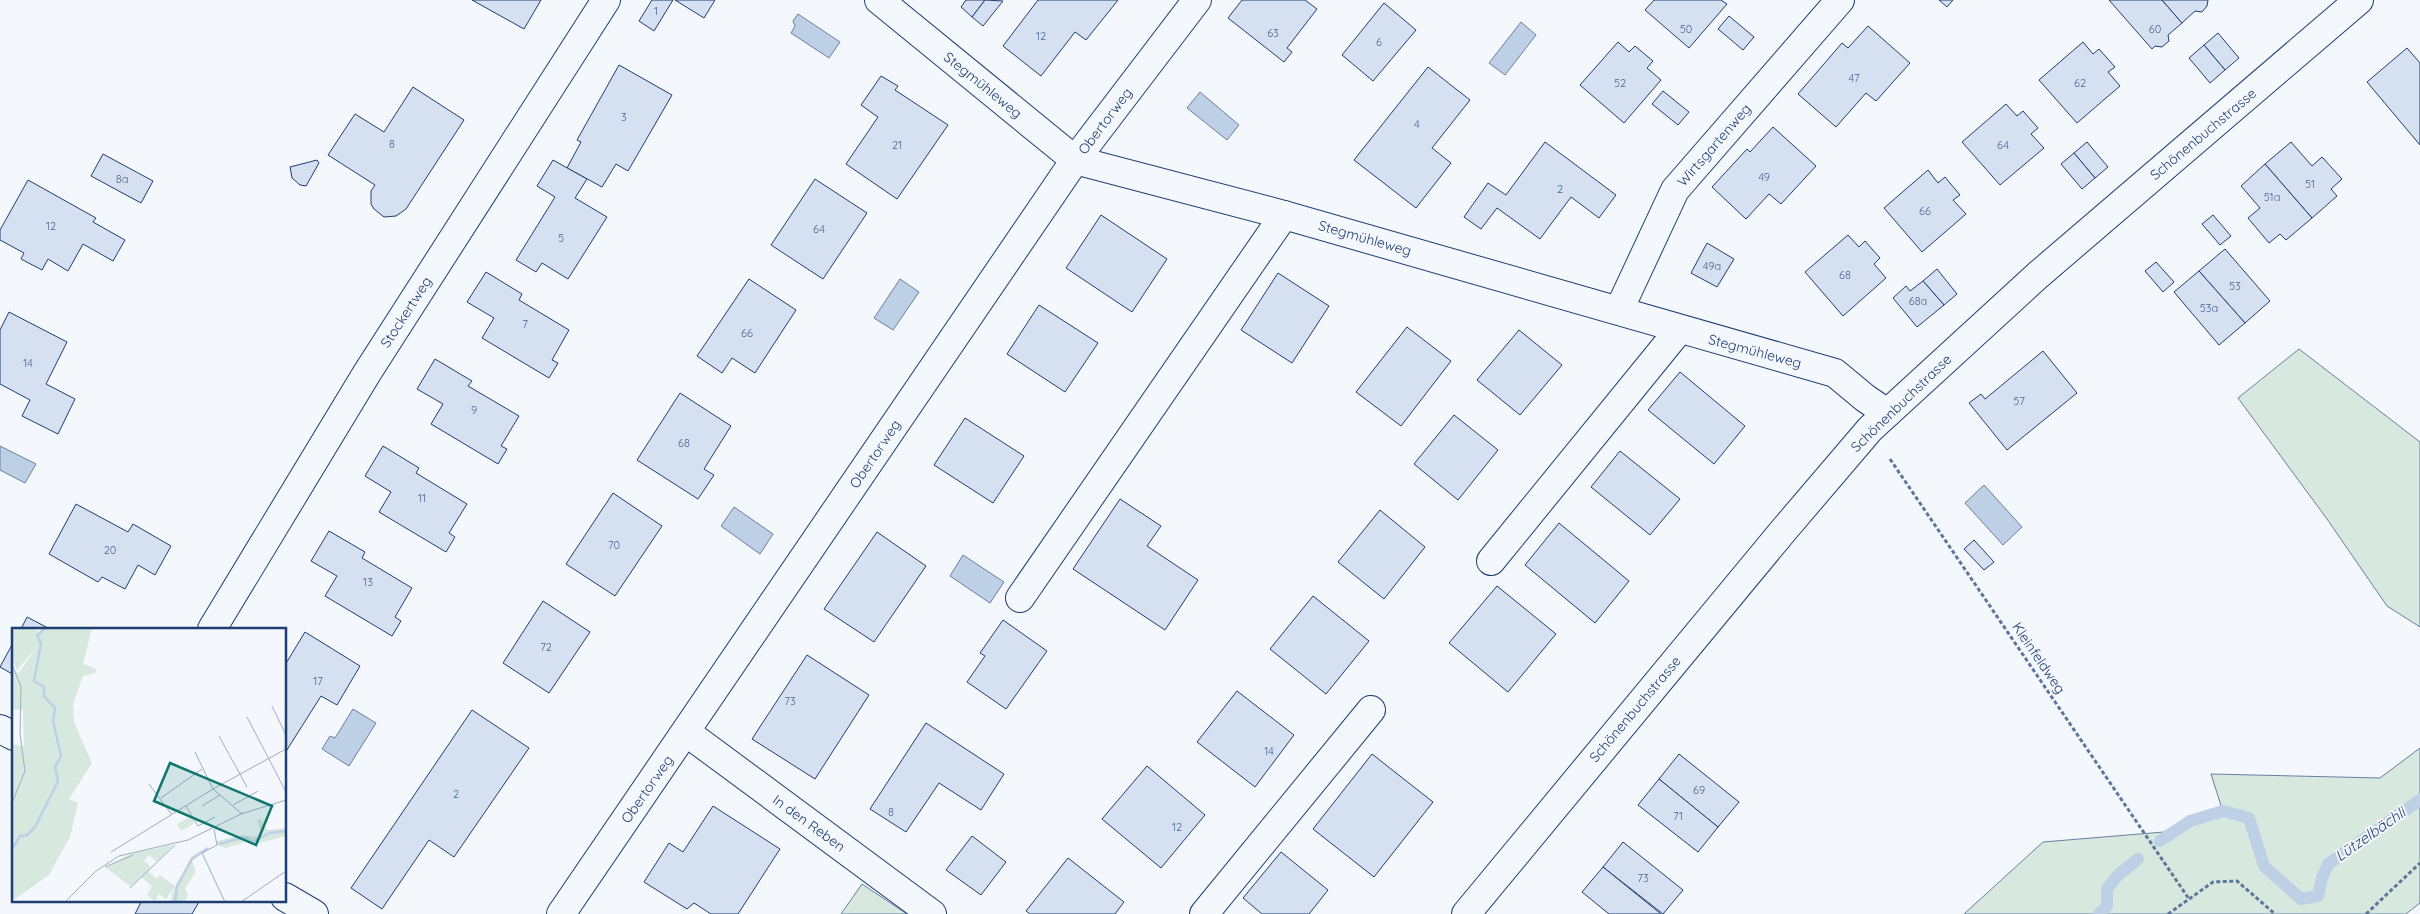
<svg xmlns="http://www.w3.org/2000/svg" width="2420" height="914" viewBox="0 0 2420 914" font-family="Quicksand,sans-serif">
	<style>
		.green { fill: #d7e8df; stroke: #687fa3 }
		.water { fill: #bed0e5; stroke: #687fa3 }
		.lines { fill: none; stroke-linecap: round; stroke-linejoin: round }
		.stream { stroke: #bed0e5; stroke-width: 12 }
		.building { fill: #d5e0f0; stroke: #1d3f73 }
		.minor-casing { stroke: #1d3f73; stroke-width: 30 }
		.path { stroke: #5e769c; stroke-width: 3; stroke-dasharray: 4 2.5; stroke-linecap: butt }
		.minor { stroke: #f4f7fb; stroke-width: 28 }
		.labels { text-anchor: middle; dominant-baseline: central; stroke-width: 4; stroke-linejoin: round; paint-order: stroke }
		.number-label { font-size: 11px; fill: #4b6792 }
		.street-label { font-size: 14px; fill: #1d3f73; stroke: #f4f7fb }
		.water-label { font-size: 15px; font-style: italic; fill: #1d3f73; stroke: #f4f7fb }
		.inset-river { fill: none; stroke: #bed0e5; stroke-width: 2.5 }
		.inset-road { fill: none; stroke: #9eadc5; stroke-width: 1 }
		.view { fill: #0f766e; fill-opacity: 0.15; stroke: #0f766e; stroke-width: 2.5 }
		.inset-edge { fill: none; stroke: #1d3f73; stroke-width: 2.5 }
	</style>
	<rect width="100%" height="100%" fill="#f4f7fb"/>
	<g class="green">
		<path d="M2299,349L2420,442V627L2387,606L2327,519L2238,398Z"/>
		<path d="M2420,748V903L2406,914H1964L2043,842L2176,831L2223,812L2211,774L2380,778Z"/>
		<path d="M862,884L907,914H841Z"/>
	</g>
	<g class="water">
		<path d="M798,14L840,42L829,58L791,33L795,26L793,21Z"/>
		<path d="M1521,22L1536,35L1505,75L1489,63Z"/>
		<path d="M1200,92L1239,125L1227,140L1187,108Z"/>
		<path d="M900,279L919,292L893,330L874,318Z"/>
		<path d="M0,446L36,464L25,483L0,470Z"/>
		<path d="M1984,485L2022,527L2003,545L1965,503Z"/>
		<path d="M734,507L773,534L760,554L721,526Z"/>
		<path d="M963,555L1004,582L990,603L950,576Z"/>
		<path d="M353,709L376,723L349,766L322,749L330,736L335,738Z"/>
	</g>
	<g class="lines">
		<g class="stream">
			<path d="M2160,841L2190,821L2223,811L2249,818L2264,866L2301,899L2318,896L2322,878L2328,864L2420,800"/>
			<path d="M2099,914L2107,906V889L2117,876L2138,859"/>
		</g>
	</g>
	<g class="building">
		<path d="M472,0H541L524,29Z"/>
		<path d="M652,0H673L654,31L639,21Z"/>
		<path d="M675,0H715L704,18Z"/>
		<path d="M966,0H985L972,17L961,7Z"/>
		<path d="M985,0L1003,1L983,26L972,17Z"/>
		<path d="M1038,0H1118L1086,40L1075,32L1041,76L1003,46Z"/>
		<path d="M1242,0H1305L1317,9L1287,48L1292,52L1284,62L1228,18Z"/>
		<path d="M1654,0H1721L1727,4L1689,48L1645,10Z"/>
		<path d="M1939,0H1953L1947,7Z"/>
		<path d="M2109,0H2162L2182,23L2168,35L2169,41L2162,47L2155,46L2152,49Z"/>
		<path d="M2162,0H2208L2207,6L2202,12L2195,11L2182,23Z"/>
		<path d="M1384,3L1416,30L1373,81L1342,55Z"/>
		<path d="M1729,16L1754,37L1743,50L1718,29Z"/>
		<path d="M1868,26L1910,63L1876,101L1866,93L1836,127L1798,94L1842,43L1848,48Z"/>
		<path d="M2218,33L2239,58L2225,70L2204,45Z"/>
		<path d="M1618,42L1629,52L1635,46L1653,61L1647,68L1661,80L1624,123L1580,85Z"/>
		<path d="M2083,42L2093,54L2099,49L2115,67L2108,72L2120,86L2077,123L2039,80Z"/>
		<path d="M2204,45L2225,70L2210,83L2189,58Z"/>
		<path d="M2407,48L2420,63V145L2367,82Z"/>
		<path d="M619,65L672,95L628,171L616,164L602,187L567,168L581,142L577,140Z"/>
		<path d="M1428,67L1470,100L1432,148L1451,163L1416,208L1354,160Z"/>
		<path d="M881,76L898,86L895,90L948,125L897,199L846,164L878,117L861,105Z"/>
		<path d="M413,87L464,120L406,209L396,216L384,217L374,209L371,204V191L375,185L328,155L355,114L384,132Z"/>
		<path d="M1663,91L1689,112L1678,125L1652,104Z"/>
		<path d="M2006,104L2017,116L2023,111L2038,128L2031,134L2044,148L2000,185L1962,142Z"/>
		<path d="M1773,127L1816,166L1781,204L1769,194L1746,219L1712,187L1747,149L1750,152Z"/>
		<path d="M1545,142L1616,195L1599,218L1571,197L1540,239L1497,208L1481,229L1464,217L1488,183L1506,195Z"/>
		<path d="M2087,142L2108,167L2095,178L2074,153Z"/>
		<path d="M2291,142L2312,166L2322,157L2342,179L2331,189L2337,196L2312,218L2265,164Z"/>
		<path d="M2074,153L2095,178L2082,189L2061,164Z"/>
		<path d="M103,154L153,181L141,203L91,176Z"/>
		<path d="M317,160L319,163L306,186L300,185L292,178L290,167Z"/>
		<path d="M553,160L587,179L575,198L607,217L568,279L542,263L536,272L516,260L555,197L537,186Z"/>
		<path d="M2265,164L2312,218L2286,240L2280,234L2269,243L2248,218L2260,208L2241,186Z"/>
		<path d="M1928,170L1938,183L1945,177L1960,195L1953,200L1966,214L1922,252L1884,208Z"/>
		<path d="M815,179L867,213L823,279L771,245Z"/>
		<path d="M28,180L96,218L93,222L125,240L113,261L83,244L68,271L48,259L42,270L21,259L24,253L0,240V230Z"/>
		<path d="M1101,215L1167,259L1132,312L1066,268Z"/>
		<path d="M2213,215L2231,236L2220,245L2202,224Z"/>
		<path d="M1848,235L1859,247L1865,241L1880,258L1874,264L1886,278L1843,316L1805,272Z"/>
		<path d="M1707,243L1734,259L1717,287L1691,273Z"/>
		<path d="M2225,249L2270,301L2245,323L2199,271Z"/>
		<path d="M2156,262L2174,282L2163,292L2145,271Z"/>
		<path d="M1937,269L1957,294L1944,305L1923,281Z"/>
		<path d="M2199,271L2245,323L2219,345L2174,292Z"/>
		<path d="M486,272L522,294L519,300L569,330L552,360L558,363L549,378L482,338L494,318L467,302Z"/>
		<path d="M1278,273L1329,306L1292,363L1241,330Z"/>
		<path d="M749,279L796,310L755,373L732,358L722,373L697,356Z"/>
		<path d="M1923,281L1944,305L1917,327L1893,298L1906,286L1910,291Z"/>
		<path d="M1039,305L1098,343L1065,392L1007,354Z"/>
		<path d="M9,312L67,342L46,384L75,399L58,434L22,416L30,400L0,384V330Z"/>
		<path d="M1407,327L1451,361L1401,426L1356,392Z"/>
		<path d="M1519,330L1562,365L1520,415L1477,380Z"/>
		<path d="M2043,351L2077,393L2007,450L1969,403L1981,394L1985,399Z"/>
		<path d="M435,359L472,381L468,386L519,416L501,446L507,449L498,464L431,424L443,404L417,389Z"/>
		<path d="M1680,372L1745,426L1714,464L1648,410Z"/>
		<path d="M680,393L731,426L704,469L714,475L698,499L637,460Z"/>
		<path d="M1454,415L1498,450L1458,500L1414,464Z"/>
		<path d="M965,418L1024,456L993,503L934,465Z"/>
		<path d="M383,446L419,468L416,473L467,504L449,533L455,537L446,552L379,512L391,492L365,476Z"/>
		<path d="M1620,451L1680,499L1650,535L1591,487Z"/>
		<path d="M613,493L662,526L615,596L566,564Z"/>
		<path d="M1120,499L1161,526L1147,546L1198,580L1165,630L1073,569Z"/>
		<path d="M76,504L128,532L133,524L171,546L155,575L138,565L125,589L102,577L98,582L49,554Z"/>
		<path d="M1380,510L1425,547L1384,599L1338,562Z"/>
		<path d="M1559,523L1629,581L1595,623L1525,565Z"/>
		<path d="M329,531L365,552L362,558L412,588L395,617L401,621L392,636L325,596L337,576L311,561Z"/>
		<path d="M877,532L926,566L874,642L824,609Z"/>
		<path d="M1974,540L1994,562L1984,570L1964,549Z"/>
		<path d="M1497,586L1556,634L1508,692L1449,643Z"/>
		<path d="M1313,596L1369,641L1326,694L1270,649Z"/>
		<path d="M543,601L590,632L549,693L503,663Z"/>
		<path d="M27,617L50,629H21Z"/>
		<path d="M1003,620L1047,651L1006,709L967,682L985,656L980,653Z"/>
		<path d="M305,632L360,666L337,705L321,696L285,753V665Z"/>
		<path d="M14,641V675L0,667Z"/>
		<path d="M807,655L869,695L815,779L752,739Z"/>
		<path d="M1237,691L1294,735L1255,787L1197,742Z"/>
		<path d="M472,710L529,748L454,857L429,840L382,909L351,888Z"/>
		<path d="M926,723L1004,774L981,810L939,783L906,832L870,809Z"/>
		<path d="M1372,754L1433,802L1374,877L1313,829Z"/>
		<path d="M1679,754L1739,802L1718,827L1659,779Z"/>
		<path d="M1147,766L1205,815L1161,868L1102,819Z"/>
		<path d="M1659,779L1718,827L1698,852L1638,805Z"/>
		<path d="M713,806L780,849L738,914H711L694,903L687,909L644,882L669,843L683,852Z"/>
		<path d="M972,836L1006,862L981,895L946,870Z"/>
		<path d="M1623,842L1683,890L1663,914L1603,867Z"/>
		<path d="M1281,852L1328,890L1309,914H1262L1243,898Z"/>
		<path d="M1068,858L1124,902L1115,914H1030L1026,911Z"/>
		<path d="M1603,867L1661,914H1609L1582,892Z"/>
		<path d="M142,900H200L192,914H135Z"/>
	</g>
	<g class="lines">
		<g class="minor-casing">
			<g id="minor">
				<path d="M879,0L1075,160L1284,215L1835,373L1865,398L1887,413"/>
				<path d="M1619,310L1675,190L1840,0"/>
				<path d="M1491,561L1679,330"/>
				<path d="M1020,598L1284,215"/>
				<path d="M212,629L367,373L606,0"/>
				<path d="M0,729L14,736"/>
				<path d="M686,732L932,914"/>
				<path d="M285,897L314,914"/>
				<path d="M561,914L1075,160L1197,0"/>
				<path d="M1204,914L1371,710"/>
				<path d="M1466,914L1783,531L1870,429L2038,275L2359,0"/>
			</g>
		</g>
		<g class="path">
			<path d="M1890,459L2189,899"/>
			<path d="M2168,914L2213,882L2237,881L2275,914"/>
			<path d="M2366,914L2420,863"/>
		</g>
		<use href="#minor" class="minor"/>
	</g>
	<g class="labels">
		<g class="number-label">
			<text x="656" y="11">1</text>
			<text x="1686" y="29">50</text>
			<text x="2155" y="29">60</text>
			<text x="1273" y="33">63</text>
			<text x="1041" y="36">12</text>
			<text x="1379" y="42">6</text>
			<text x="1854" y="78">47</text>
			<text x="1620" y="83">52</text>
			<text x="2080" y="83">62</text>
			<text x="624" y="117">3</text>
			<text x="1417" y="124">4</text>
			<text x="392" y="144">8</text>
			<text x="897" y="145">21</text>
			<text x="2003" y="145">64</text>
			<text x="1764" y="177">49</text>
			<text x="122" y="179">8a</text>
			<text x="2310" y="184">51</text>
			<text x="1560" y="189">2</text>
			<text x="2272" y="197">51a</text>
			<text x="1925" y="211">66</text>
			<text x="51" y="226">12</text>
			<text x="819" y="229">64</text>
			<text x="561" y="238">5</text>
			<text x="1712" y="266">49a</text>
			<text x="1845" y="275">68</text>
			<text x="2235" y="286">53</text>
			<text x="1918" y="301">68a</text>
			<text x="2209" y="308">53a</text>
			<text x="525" y="324">7</text>
			<text x="747" y="333">66</text>
			<text x="28" y="363">14</text>
			<text x="2019" y="401">57</text>
			<text x="474" y="410">9</text>
			<text x="684" y="443">68</text>
			<text x="422" y="498">11</text>
			<text x="614" y="545">70</text>
			<text x="110" y="550">20</text>
			<text x="368" y="582">13</text>
			<text x="546" y="647">72</text>
			<text x="318" y="681">17</text>
			<text x="790" y="701">73</text>
			<text x="1269" y="751">14</text>
			<text x="1699" y="790">69</text>
			<text x="456" y="794">2</text>
			<text x="891" y="812">8</text>
			<text x="1678" y="816">71</text>
			<text x="1177" y="827">12</text>
			<text x="1643" y="878">73</text>
		</g>
		<g class="street-label">
			<text transform="translate(983 85) rotate(39)">Stegmühleweg</text>
			<text transform="translate(1105 121) rotate(-53)">Obertorweg</text>
			<text transform="translate(2203 134) rotate(-40)">Schönenbuchstrasse</text>
			<text transform="translate(1714 145) rotate(-49)">Wirtsgartenweg</text>
			<text transform="translate(1365 238) rotate(16)">Stegmühleweg</text>
			<text transform="translate(406 312) rotate(-57)">Stockertweg</text>
			<text transform="translate(1755 351) rotate(15)">Stegmühleweg</text>
			<text transform="translate(1901 403) rotate(-44)">Schönenbuchstrasse</text>
			<text transform="translate(875 454) rotate(-56)">Obertorweg</text>
			<text transform="translate(2039 658) rotate(56)">Kleinfeldweg</text>
			<text transform="translate(1635 709) rotate(-50)">Schönenbuchstrasse</text>
			<text transform="translate(647 789) rotate(-55)">Obertorweg</text>
			<text transform="translate(809 823) rotate(36)">In den Reben</text>
		</g>
		<g class="water-label">
			<text transform="translate(2370 834) rotate(-35)">Lützelbächli</text>
		</g>
	</g>
	<g transform="translate(12 628)">
		<rect width="274" height="274" fill="#f4f7fb"/>
		<path d="M0,0H22L28,4L29,0H80L71,36L85,41L83,45L71,48L61,76L62,94L80,135L57,171L66,175L58,209L37,247L0,273V116L12,118L11,82L0,81V42L7,45L24,20L5,42L0,31ZM179,188L183,195L169,203L165,196ZM249,191L255,202L274,200V208L240,217L233,214L214,220L205,217V213L229,207L248,209L250,207L245,192ZM161,217L145,234L137,227L132,233L139,239L136,243L145,251L148,247L163,258L154,271L147,266L143,273L135,267L140,258L129,249L119,259L93,239L121,225ZM190,222V225L180,233L184,244L173,260L176,267L172,274H159V267L179,229Z" fill="#d7e8df"/>
		<path class="inset-river" d="M234,209L240,214L258,205L274,203M207,216L233,209M0,221L8,208L15,207L23,199L46,153L43,139L49,128L41,93L43,80L32,68V59L22,53L29,16L25,8L33,0M163,274L165,258L180,231L196,220"/>
		<path class="inset-road" d="M0,36L9,59L8,106L13,143L0,175M260,78L274,107M235,89L274,164M207,108L235,159M183,124L201,161L230,186M137,156L160,187M149,170L190,141M221,177L246,163M174,178L186,198L203,189M190,178L208,167M202,201L205,217L190,225L213,274M99,224L201,161L274,121M93,239L121,227M118,260L163,217M53,274L84,243L107,228L176,212L229,186L274,172M229,274L274,243"/>
		<path class="view" d="M158,135L260,178L244,217L142,173Z"/>
		<rect width="274" height="274" class="inset-edge"/>
	</g>
</svg>
